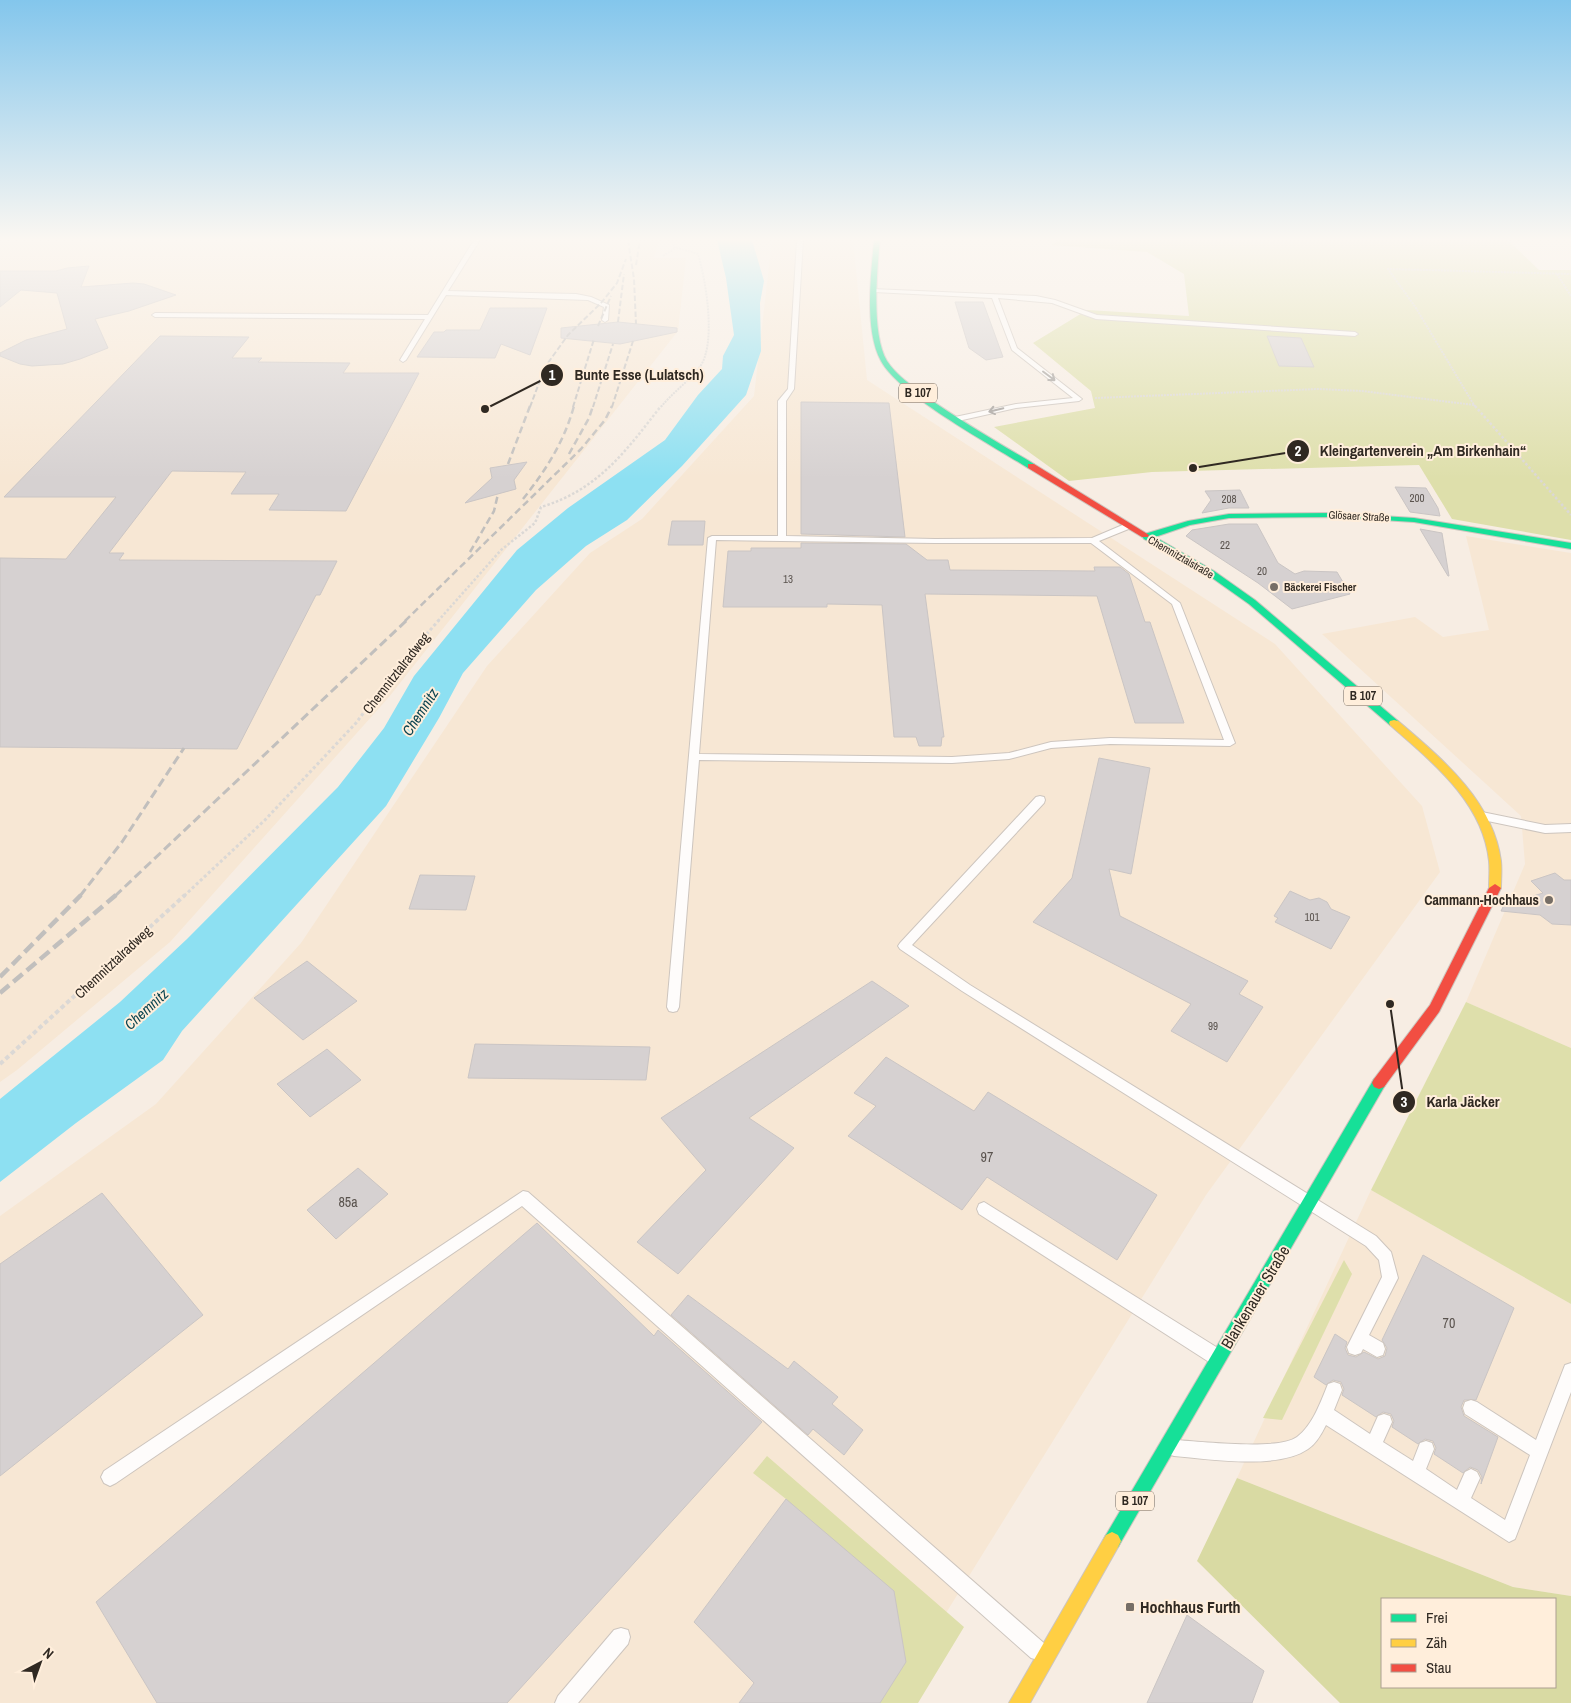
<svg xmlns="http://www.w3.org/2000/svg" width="1571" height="1703" viewBox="0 0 1571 1703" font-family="'Archivo Narrow',sans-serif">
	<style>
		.built { fill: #f7e7d4 }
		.green { fill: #dedfab }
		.forest { fill: #d9daa3; fill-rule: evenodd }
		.water { fill: #8de0f2 }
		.building { fill: #d6d1d1; stroke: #cac5c4 }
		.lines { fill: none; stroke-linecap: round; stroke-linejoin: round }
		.lane-casing { stroke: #cdc5be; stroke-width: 2 }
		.fast-casing { stroke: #cdc5be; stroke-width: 2 }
		.slow-casing { stroke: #cdc5be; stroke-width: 2 }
		.jam-casing { stroke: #cdc5be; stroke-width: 2 }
		.path-far3 { stroke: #dbd8d5; stroke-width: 2; stroke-dasharray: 2 1; stroke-linecap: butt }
		.path-far2 { stroke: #dbd8d5; stroke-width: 2.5; stroke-dasharray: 2.5 2; stroke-linecap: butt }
		.path-far1 { stroke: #dbd8d5; stroke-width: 3; stroke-dasharray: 3 2.5; stroke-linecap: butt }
		.path { stroke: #dbd8d5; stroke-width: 4; stroke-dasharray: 4.5 3; stroke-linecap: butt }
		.lane { fill: #fefcfb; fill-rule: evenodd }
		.fast { fill: #16e098; fill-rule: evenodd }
		.slow { fill: #ffcf43; fill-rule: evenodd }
		.jam { fill: #f24e42; fill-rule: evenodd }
		.rail-far3 { stroke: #c1bfbd; stroke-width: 2; stroke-dasharray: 5.5 2.5; stroke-linecap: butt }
		.rail-far2 { stroke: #c1bfbd; stroke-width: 2.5; stroke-dasharray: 7 4; stroke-linecap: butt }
		.rail-far1 { stroke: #c1bfbd; stroke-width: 3; stroke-dasharray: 9 4.5; stroke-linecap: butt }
		.rail { stroke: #c1bfbd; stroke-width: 4.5; stroke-dasharray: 12 5.5; stroke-linecap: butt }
		.oneway { stroke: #a19d99 }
		.poi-dot { fill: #766e66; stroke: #ffeedb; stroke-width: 2 }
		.labels { text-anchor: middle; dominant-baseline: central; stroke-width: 4; stroke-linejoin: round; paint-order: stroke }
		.number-label { font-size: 11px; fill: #5a534e }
		.far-street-label { font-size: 11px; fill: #302922; stroke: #ffeedb }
		.far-poi-label { font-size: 11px; font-weight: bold; fill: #302922; stroke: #ffeedb; text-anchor: start }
		.shield { fill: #ffeedb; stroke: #6e645a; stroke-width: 1 }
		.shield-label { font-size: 12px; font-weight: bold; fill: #302922 }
		.street-label { font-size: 14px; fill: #302922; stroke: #ffeedb }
		.poi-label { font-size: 14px; font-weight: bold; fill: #302922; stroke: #ffeedb; text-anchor: end }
		.near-number-label { font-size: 14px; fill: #5a534e }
		.water-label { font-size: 15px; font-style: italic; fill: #0b4450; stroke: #ffeedb }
		.near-street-label { font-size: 16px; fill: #302922; stroke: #ffeedb }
		.near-poi-label { font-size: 16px; font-weight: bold; fill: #302922; stroke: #ffeedb; text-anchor: start }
		.leader { fill: none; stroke: #302922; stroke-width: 2 }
		.callout-dot { fill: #302922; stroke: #ffeedb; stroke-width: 2 }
		.mark-label { font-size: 15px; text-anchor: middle; font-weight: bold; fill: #fff }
		.callout-label { font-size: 15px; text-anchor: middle; font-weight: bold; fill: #302922; stroke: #ffeedb; stroke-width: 4; stroke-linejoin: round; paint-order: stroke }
	</style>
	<rect width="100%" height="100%" fill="#f7ede3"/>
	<g class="built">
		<path d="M659,240L654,258H686L678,331L389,697L170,942L17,1070L0,1082V241Z"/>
		<path d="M772,240H853L867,380L1275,644L1422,806L1440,872L1206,1195L890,1703H0V1216L156,1104L301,943L487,666L590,553L642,519L754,396Z"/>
		<path d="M1466,536L1571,553V1048L1466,1002L1525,864L1521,816L1322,634L1415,617L1443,637L1489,630Z"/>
		<path d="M1371,1190L1571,1304V1596L1513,1587L1237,1478Z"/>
	</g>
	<g class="green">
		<path d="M1060,240H1508L1539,270H1571V540L1452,519L1419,465L1152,472L1069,481L994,427L1095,408L1091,391L1033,343L1087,310L1189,316L1184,274L1147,252L1051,245Z"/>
		<path d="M1466,1002L1571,1048V1304L1371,1190Z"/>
		<path d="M1344,1260L1352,1274L1282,1420L1263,1418Z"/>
		<path d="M767,1456L964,1627L918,1703H880L786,1499L753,1473Z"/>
	</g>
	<path class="forest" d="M1237,1478L1513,1587L1571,1596V1703H1340L1197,1561ZM1382,1599H1555V1687H1382Z"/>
	<path class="water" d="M717,240H752L764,281L760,303L761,351L746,395L682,466L627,520L586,546L536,590L463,673L439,718L386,806L182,1031L163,1060L76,1123L0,1182V1099L120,1002L187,939L338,787L384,728L414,676L517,550L568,508L665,440L698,395L722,369L723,356L734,335L726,278Z"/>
	<g class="building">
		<path d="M89,266L81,287L133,283L144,284L176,295L129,311L95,319L108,348L80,359L63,364L32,366L20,364L0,356V353L26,340L67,329L57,293L21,290L0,307V271H56L67,268Z"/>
		<path d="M955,302H983L1003,357L986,360L969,348Z"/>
		<path d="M490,308H547L530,355L501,344L495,358L417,357L434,332H444L446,330H480Z"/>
		<path d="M618,322L677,328V332L620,344L561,338V328Z"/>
		<path d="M160,336L249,337L232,358H262L258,362L350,363L343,373H419L346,511L269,510L279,494H231L246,472L172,471L109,553H124L119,560L337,561L320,595H316L237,749L0,747V558L66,559L116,497H4Z"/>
		<path d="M1267,336L1301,338L1314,367L1279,366Z"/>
		<path d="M801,402L889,403L905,537L801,534Z"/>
		<path d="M527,462L514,480L516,489L465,503L492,478L490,468Z"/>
		<path d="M1395,487L1426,488L1438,508L1440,516L1410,512Z"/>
		<path d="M1240,490L1249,508H1229L1202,513L1211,500L1205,491Z"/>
		<path d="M672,521H705L703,545H668Z"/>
		<path d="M1229,524H1257L1278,563L1295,574L1304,571L1337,572L1350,594L1292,609L1258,583L1186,536L1192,530Z"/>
		<path d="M1420,529L1442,533L1449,576H1448Z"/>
		<path d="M801,543L906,544L927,560H948L950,570L1095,571L1094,567H1120L1129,574L1145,622H1150L1184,723H1135L1097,596L925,594L944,737H942L941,746H919L916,737H894L882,605L827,604V607H723L728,551H751V548H801Z"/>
		<path d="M1099,758L1150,768L1131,874L1109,869L1120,916L1248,981L1239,994L1263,1007L1227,1062L1171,1031L1191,1004L1033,922L1072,878Z"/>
		<path d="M1555,873L1564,880H1571V925L1552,924L1540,915L1501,911L1504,905L1543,893L1531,881Z"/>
		<path d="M420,875L475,876L466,910L409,909Z"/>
		<path d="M1290,891L1310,900L1319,898L1327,902L1331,909L1350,917L1331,949L1275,922L1278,918L1274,916Z"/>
		<path d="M307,961L357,1001L303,1040L254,998Z"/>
		<path d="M872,981L909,1006L749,1118L794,1148L678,1274L637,1242L706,1170L661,1118Z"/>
		<path d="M475,1044L650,1047L646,1080L468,1078Z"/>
		<path d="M327,1049L361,1080L310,1117L277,1084Z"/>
		<path d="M886,1057L974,1111L988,1092L1157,1195L1117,1260L987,1177L962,1210L848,1136L876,1106L854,1093Z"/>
		<path d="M358,1168L388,1194L336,1239L307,1210Z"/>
		<path d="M102,1193L203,1315L0,1476V1264Z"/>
		<path d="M537,1223L654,1336L658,1330L762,1422L507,1703H157L96,1602Z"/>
		<path d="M1423,1255L1514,1308L1476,1400H1464L1461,1407L1464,1416L1498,1437L1481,1484L1482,1477L1478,1470L1470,1467L1463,1473L1434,1454L1436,1448L1433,1441L1425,1439L1418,1444L1392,1427L1394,1421L1391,1414L1383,1412L1376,1417L1342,1395L1344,1389L1341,1382L1333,1380L1326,1385L1314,1377L1335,1334L1347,1342L1345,1348L1348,1355L1356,1357L1364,1352L1378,1359L1385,1356L1387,1348L1382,1340Z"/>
		<path d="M688,1295L788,1369L794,1361L838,1397L832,1404L863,1430L844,1455L813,1429L808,1435L671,1315Z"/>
		<path d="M786,1499L894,1591L906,1662L880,1703H739L754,1683L694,1622Z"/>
		<path d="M1187,1615L1264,1671L1252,1703H1147Z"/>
	</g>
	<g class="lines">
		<g class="lane-casing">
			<g id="lane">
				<path d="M474,240H480L448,291L576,294L591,297L609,305L608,320L605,322L602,320L604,307L588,300L446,295L406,360L403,362L400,360L425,319L155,317L152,315L155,313L428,315Z"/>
				<path d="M797,240H803L794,389L786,401V536L935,539L1092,538L1125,524H1131V528L1099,541L1180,603L1235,743L1230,746L1110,744L1051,748L1009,759L952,763L699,760L679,1007L677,1011L673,1012L669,1011L667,1007L708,538L712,536H778V401L788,389ZM716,540L935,543H1091L1172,604L1224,740L1110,738L1051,742L1009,753L952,757L699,754Z"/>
				<path d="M872,289L1036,296L1055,300L1097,315L1355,332L1358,334L1355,336L1096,319L1052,303L998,298L1017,348L1082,399L1079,401L1016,408L958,421L954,419L955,417L1016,404L1073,398L1012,350L992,298L874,292L872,291Z"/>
				<path d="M1040,796L1044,797L1045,800L1044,803L912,945L970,985L1376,1236L1391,1252L1398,1278L1369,1335L1383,1343L1385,1349L1383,1355L1377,1357L1363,1349L1361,1353L1355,1355L1349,1353L1347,1347L1382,1277L1379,1260L1366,1246L962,991L900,949L898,946L900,943L1036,797Z"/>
				<path d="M1482,812L1545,825L1571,824V832L1545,833L1478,819L1477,816L1478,813Z"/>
				<path d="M523,1191L528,1192L1045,1644L1047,1651L1045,1658L1038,1660L1031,1658L522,1206L116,1483L110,1486L104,1483L101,1477L104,1471Z"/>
				<path d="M984,1202L1221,1350L1223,1356L1221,1362L1215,1364L1209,1362L979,1214L977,1209L979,1204Z"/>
				<path d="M1571,1363V1392L1515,1539L1509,1542L1326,1425C1322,1433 1316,1444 1308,1449C1278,1470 1209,1459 1174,1456L1168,1454L1166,1448L1168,1442L1174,1440C1199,1441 1278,1451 1297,1437C1313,1425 1321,1401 1328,1384L1334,1382L1340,1384L1342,1390L1334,1410L1370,1434L1378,1416L1384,1414L1390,1416L1392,1422L1383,1442L1413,1461L1420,1443L1426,1441L1432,1443L1434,1449L1426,1469L1457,1490L1465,1472L1471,1469L1477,1472L1480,1478L1471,1498L1505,1520L1530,1455L1465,1414L1463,1408L1465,1402L1471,1400L1477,1402L1536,1440L1565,1365Z"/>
				<path d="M621,1628L628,1630L630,1637L628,1644L578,1703H555L558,1696L614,1630Z"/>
			</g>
		</g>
		<g class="fast-casing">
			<g id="fast">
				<path d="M874,240H880C877,271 871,334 887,361C896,375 911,385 924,395C959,420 997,442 1034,464V468H1028C992,445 900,396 881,361C864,330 871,274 874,240Z"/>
				<path d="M1334,513L1414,518L1571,543V549L1414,522L1334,517L1229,518L1190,525L1155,537L1214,571L1255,600L1398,721L1399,723L1398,725H1390L1249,604L1208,575L1144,539L1141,535L1188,521L1229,514Z"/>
				<path d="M1379,1077L1384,1079L1386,1083L1384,1087L1118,1547L1112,1550L1106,1547L1103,1541L1106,1535L1374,1079Z"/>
			</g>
		</g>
		<g class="slow-casing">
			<g id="slow">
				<path d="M1394,720L1398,721C1441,758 1493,800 1501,861C1502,870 1501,879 1501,888L1499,891L1495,892L1489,888C1489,879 1490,870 1489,861C1483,802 1432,762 1390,725L1389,723L1390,721Z"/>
				<path d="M1112,1532L1118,1535L1121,1541L1118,1547L1030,1703H1009L1106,1535Z"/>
			</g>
		</g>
		<g class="jam-casing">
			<g id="jam">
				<path d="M1028,464H1034L1149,535L1148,537H1142L1028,468Z"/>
				<path d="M1495,884L1501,888L1439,1012L1384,1087L1379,1089L1374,1087L1372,1083L1374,1079L1430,1005L1489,888Z"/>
			</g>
		</g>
		<g class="path-far3">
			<path d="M663,256L676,248"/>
			<path d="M1557,274L1571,296"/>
			<path d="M1095,398L1318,389L1362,391L1474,405L1416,308L1388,269L1571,274"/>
			<path d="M1474,405L1476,407"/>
			<path d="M661,407C672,393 688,382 699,368C717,346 706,280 698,254L674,247L673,240"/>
		</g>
		<g class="path-far2">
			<path d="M1475,406L1571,515"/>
			<path d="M438,621L501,550L535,523L541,507C598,490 626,451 661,406"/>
		</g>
		<path class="path-far1" d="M184,896L265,820L356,723L396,669L439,620"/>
		<path class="path" d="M0,1064L185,895"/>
		<use href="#lane" class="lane"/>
		<use href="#fast" class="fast"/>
		<use href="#slow" class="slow"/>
		<use href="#jam" class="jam"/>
		<g class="rail-far3">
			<path d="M628,240L634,279L636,324"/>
			<path d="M636,265L640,240"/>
			<path d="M618,322L624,274"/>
			<path d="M598,326L611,296"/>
			<path d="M530,407L545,367L568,335L601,303L617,283L626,259"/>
			<path d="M573,407L594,339"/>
			<path d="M593,407L613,344"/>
			<path d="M612,407L633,341"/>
		</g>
		<g class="rail-far2">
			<path d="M569,454L589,418L593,406"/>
			<path d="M508,464L530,406"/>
			<path d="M523,499C546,470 564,442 574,406"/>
			<path d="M470,552L494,511L498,494"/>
			<path d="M405,621L581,449L605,420L612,406"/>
		</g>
		<g class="rail-far1">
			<path d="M80,896L122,842L184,748"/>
			<path d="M115,896L407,620"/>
		</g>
		<g class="rail">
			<path d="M0,977L81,895"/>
			<path d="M0,993L116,895"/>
		</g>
	</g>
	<defs><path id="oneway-shaft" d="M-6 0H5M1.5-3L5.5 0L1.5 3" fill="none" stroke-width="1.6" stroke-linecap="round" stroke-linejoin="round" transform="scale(1.25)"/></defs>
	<g class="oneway">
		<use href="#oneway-shaft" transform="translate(1049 376) rotate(37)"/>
		<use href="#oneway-shaft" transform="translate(996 410) rotate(167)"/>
	</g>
	<linearGradient id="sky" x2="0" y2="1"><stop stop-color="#83c6ec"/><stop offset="0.5" stop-color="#fbf7f2"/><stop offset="1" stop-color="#fbf7f2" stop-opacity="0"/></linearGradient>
	<rect width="1571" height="479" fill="url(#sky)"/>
	<g class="poi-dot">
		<circle cx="1274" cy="587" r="5"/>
		<circle cx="1549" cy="900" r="5"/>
		<rect x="1125" y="1602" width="10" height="10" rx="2.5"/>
	</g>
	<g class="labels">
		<g class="number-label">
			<text x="1417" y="498">200</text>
			<text x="1229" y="499">208</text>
			<text x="1225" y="545">22</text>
			<text x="1262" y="571">20</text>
			<text x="788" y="579">13</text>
			<text x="1312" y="917">101</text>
			<text x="1213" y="1026">99</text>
		</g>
		<g class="far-street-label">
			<text transform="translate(1359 516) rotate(3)">Glösaer Straße</text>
			<text transform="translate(1181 557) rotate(30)">Chemnitztalstraße</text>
		</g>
		<g class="far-poi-label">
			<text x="1284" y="587">Bäckerei Fischer</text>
		</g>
		<g class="shield">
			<rect x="899" y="383.5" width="38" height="19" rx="4"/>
			<rect x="1344" y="686.5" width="38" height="19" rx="4"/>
			<rect x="1116" y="1491.5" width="38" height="19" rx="4"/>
		</g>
		<g class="shield-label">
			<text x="918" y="393">B 107</text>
			<text x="1363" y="696">B 107</text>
			<text x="1135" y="1501">B 107</text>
		</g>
		<g class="street-label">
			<text transform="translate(396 673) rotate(-52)">Chemnitztalradweg</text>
			<text transform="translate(113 962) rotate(-43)">Chemnitztalradweg</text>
		</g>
		<g class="poi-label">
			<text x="1539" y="900">Cammann-Hochhaus</text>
		</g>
		<g class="near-number-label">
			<text x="987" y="1157">97</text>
			<text x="348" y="1202">85a</text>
			<text x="1449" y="1323">70</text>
		</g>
		<g class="water-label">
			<text transform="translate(420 712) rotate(-57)">Chemnitz</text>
			<text transform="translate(146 1009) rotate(-42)">Chemnitz</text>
		</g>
		<g class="near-street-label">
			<text transform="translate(1255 1297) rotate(-59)">Blankenauer Straße</text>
		</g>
		<g class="near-poi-label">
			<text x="1140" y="1607">Hochhaus Furth</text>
		</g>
	</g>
	<path class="leader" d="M485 409L552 375M1193 468L1298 451M1390 1004L1404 1102"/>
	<g class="callout-dot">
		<circle cx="485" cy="409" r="5"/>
		<circle cx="1193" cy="468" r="5"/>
		<circle cx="1390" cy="1004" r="5"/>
		<circle cx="552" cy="375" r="12"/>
		<circle cx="1298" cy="451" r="12"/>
		<circle cx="1404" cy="1102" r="12"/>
	</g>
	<g class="mark-label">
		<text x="552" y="380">1</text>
		<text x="1298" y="456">2</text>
		<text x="1404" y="1107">3</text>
	</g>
	<g class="callout-label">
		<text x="639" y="380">Bunte Esse (Lulatsch)</text>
		<text x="1423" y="456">Kleingartenverein „Am Birkenhain“</text>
		<text x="1463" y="1107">Karla Jäcker</text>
	</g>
	<rect x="1381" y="1598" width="175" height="90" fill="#ffeedb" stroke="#ac9f91"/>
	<rect x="1391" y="1614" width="25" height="8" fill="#16e098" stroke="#ac9f91"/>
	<text x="1426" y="1623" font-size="15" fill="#302922">Frei</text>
	<rect x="1391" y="1639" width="25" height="8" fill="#ffcf43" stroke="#ac9f91"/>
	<text x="1426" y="1648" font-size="15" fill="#302922">Zäh</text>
	<rect x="1391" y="1664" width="25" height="8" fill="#f24e42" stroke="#ac9f91"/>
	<text x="1426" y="1673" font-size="15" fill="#302922">Stau</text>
	<g transform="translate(40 1663) rotate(41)" stroke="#ffeedb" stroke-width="4" paint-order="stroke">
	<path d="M0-4L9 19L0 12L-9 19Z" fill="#302922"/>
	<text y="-8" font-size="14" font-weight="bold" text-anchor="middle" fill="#302922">N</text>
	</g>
</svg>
